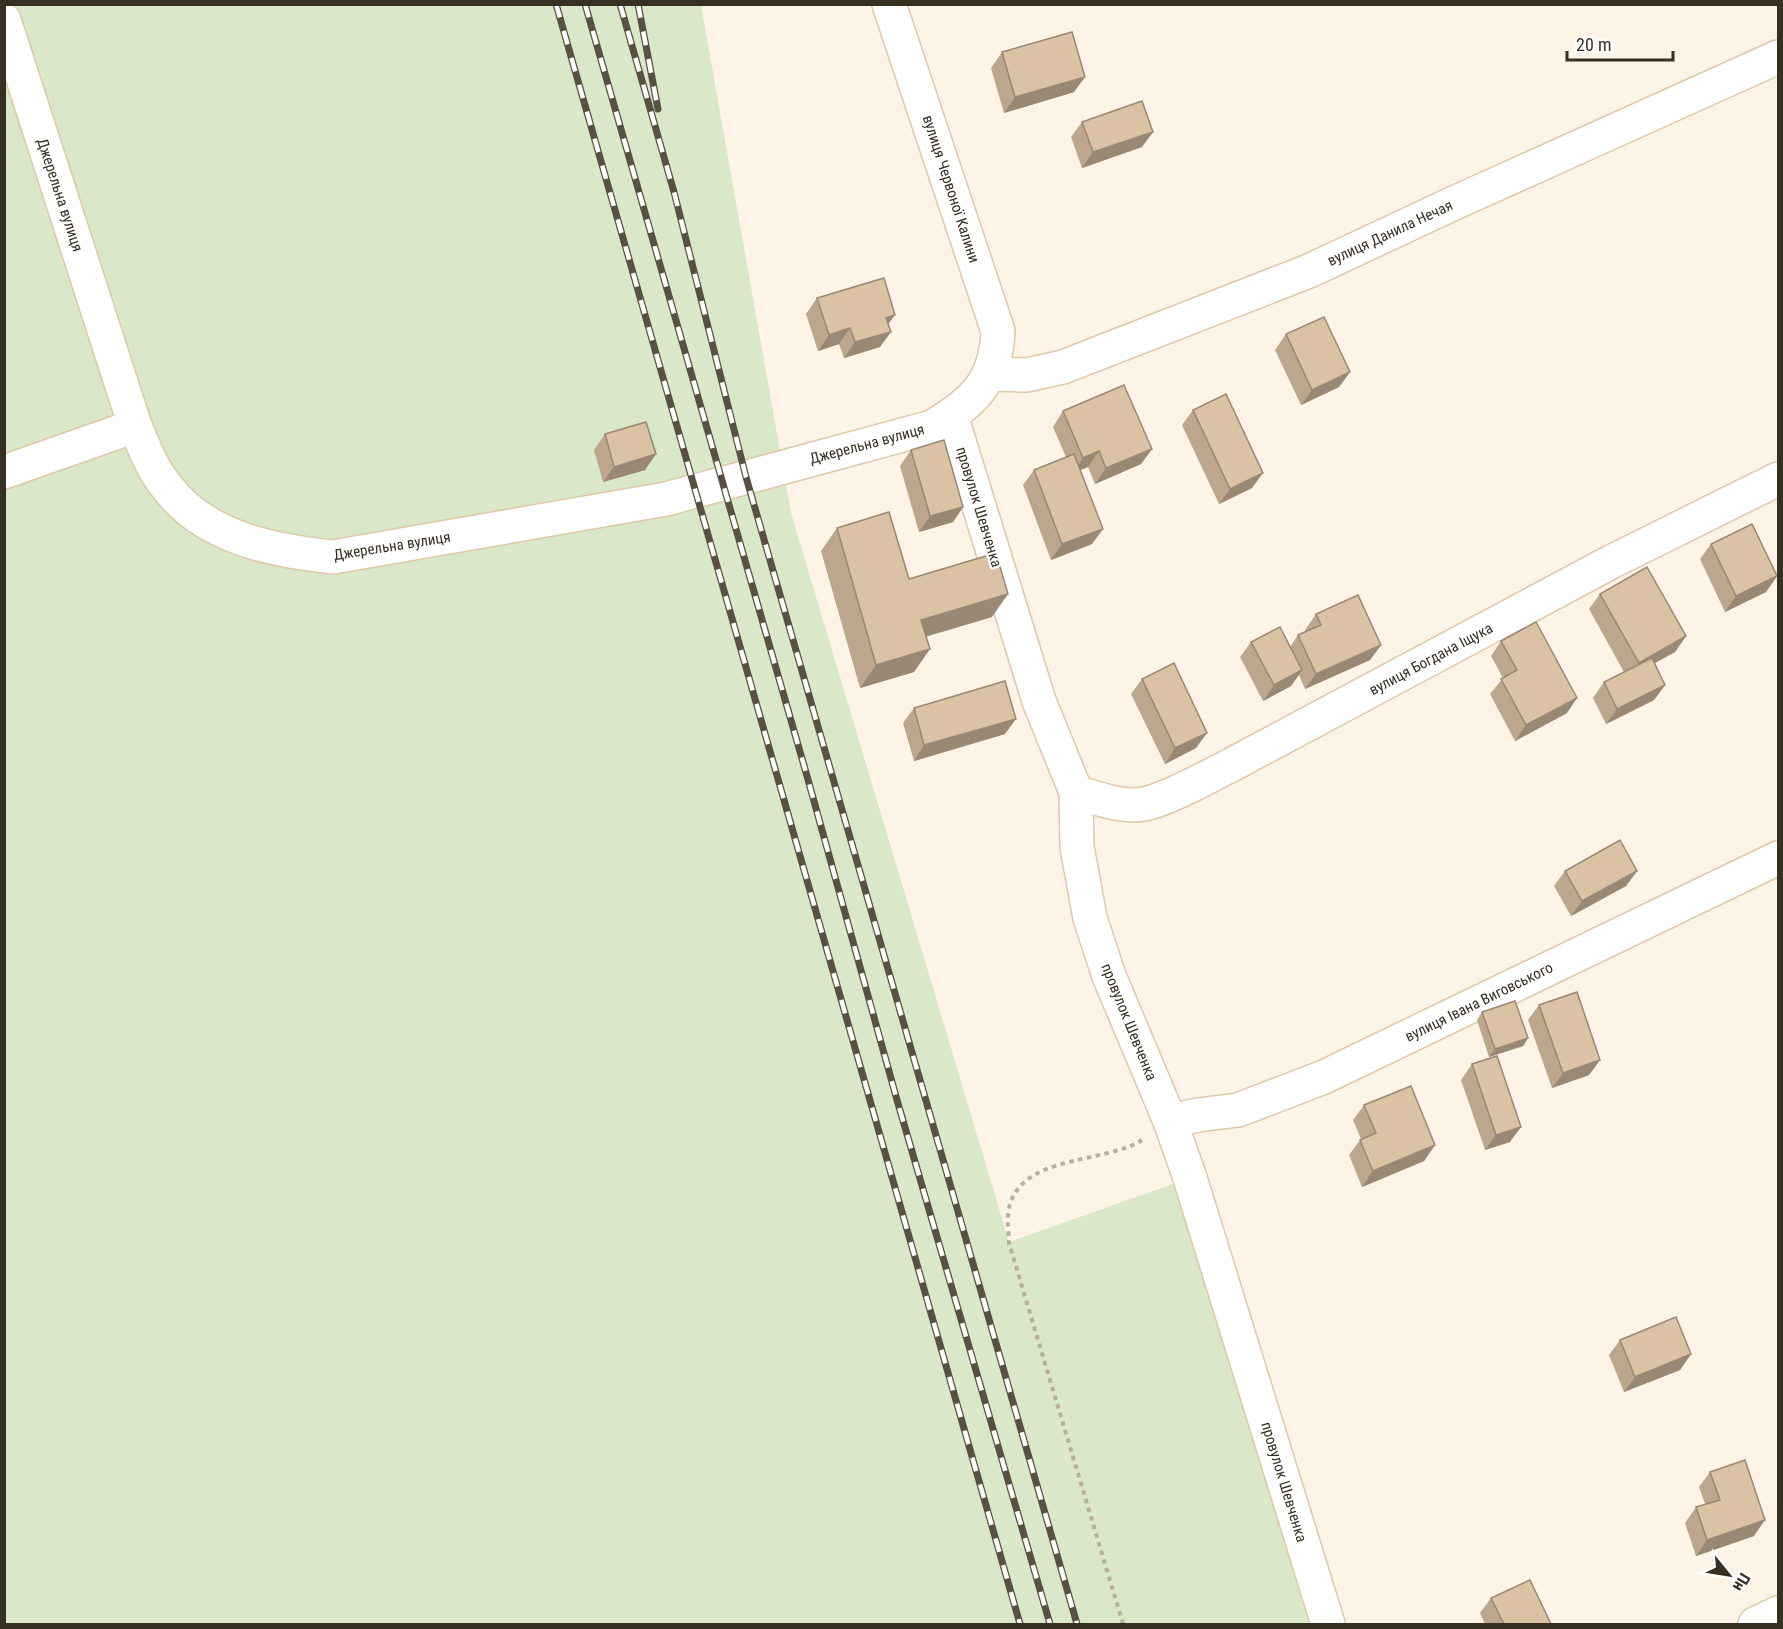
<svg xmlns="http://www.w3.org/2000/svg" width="1783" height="1629" viewBox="0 0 1783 1629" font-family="'Roboto Condensed',sans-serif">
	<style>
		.green { fill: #d8e8c8 }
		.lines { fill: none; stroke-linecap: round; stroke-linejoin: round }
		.minor-casing { stroke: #dfc7a8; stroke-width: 36 }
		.path { stroke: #b7ada1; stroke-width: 4; stroke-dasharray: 4.5 4.5; stroke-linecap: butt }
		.minor { stroke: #fff; stroke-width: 33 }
		.rail-casing { stroke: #595044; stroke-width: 7 }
		.rail { stroke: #fff; stroke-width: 4.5; stroke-dasharray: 14; stroke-linecap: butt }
		.wall { fill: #bca78d }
		.shaded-wall { fill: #998873 }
		.building { fill: #dbc2a4; stroke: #998873; stroke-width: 1.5 }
		.labels { text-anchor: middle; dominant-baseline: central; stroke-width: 4.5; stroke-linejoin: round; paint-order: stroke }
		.street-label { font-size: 15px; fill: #382f23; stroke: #fff }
	</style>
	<rect width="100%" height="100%" fill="#fef3e7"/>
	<path class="green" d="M5,5H701L791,513L1009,1242L1190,1178L1328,1624H5Z"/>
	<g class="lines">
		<g class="minor-casing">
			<g id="minor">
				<path d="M4,20L135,426C144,447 152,469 167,487C205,538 274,551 333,557L666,499L932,427C974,402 996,382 998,331L889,4"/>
				<path d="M990,374L1027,375L1063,367L1309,271L1452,204L1778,57"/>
				<path d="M951,415L1039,701L1076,792L1077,847L1090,918L1109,976L1170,1121L1190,1178L1328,1624"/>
				<path d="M4,472L135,426"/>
				<path d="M1076,792C1097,798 1121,808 1144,804C1169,799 1209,776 1233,764L1611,562L1778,479"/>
				<path d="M1170,1121L1198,1115L1238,1110L1324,1077L1778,858"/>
				<path d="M1755,1624L1778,1613"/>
			</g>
		</g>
		<path class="path" d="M1123,1624L1009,1243C1009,1234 1007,1224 1008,1215C1014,1153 1104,1165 1142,1140"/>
		<use href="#minor" class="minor"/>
		<g class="rail-casing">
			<g id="rail">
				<path d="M556,4L1020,1624"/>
				<path d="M585,4L807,776L897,1100L1050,1624"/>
				<path d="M620,4L674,192L746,477L1077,1624"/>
				<path d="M638,4L658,109"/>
			</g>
		</g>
		<use href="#rail" class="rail"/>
	</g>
	<g class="wall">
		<path d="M1002,52L1074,92L1004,113L991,68Z"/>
		<path d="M1082,122L1142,147L1082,168L1071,137Z"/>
		<path d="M817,298L888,324L880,347L844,358L839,344L818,351L806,314Z"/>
		<path d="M1286,334L1350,372L1339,387L1301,405L1275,350Z"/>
		<path d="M1193,410L1252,488L1219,504L1182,425Z"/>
		<path d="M1063,411L1152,449L1141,464L1095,484L1088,467L1080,470L1092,544L1051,560L1023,485L1034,470L1066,457L1053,427Z"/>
		<path d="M605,434L645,470L603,482L594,450Z"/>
		<path d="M911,450L963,507L953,522L919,532L900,466Z"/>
		<path d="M837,528L909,579L992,617L926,636L914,672L860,688L821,551Z"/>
		<path d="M1711,544L1777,576L1766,592L1725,612L1700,559Z"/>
		<path d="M1600,594L1686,636L1675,652L1654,663L1665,685L1654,700L1606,724L1593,698L1604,682L1624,672L1589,609Z"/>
		<path d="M1316,614L1381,645L1370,660L1305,689L1299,675L1291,686L1263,701L1240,657L1251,642L1290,647L1298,635L1306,632L1305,630Z"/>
		<path d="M1501,641L1567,713L1515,741L1490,694L1503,678L1491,656Z"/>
		<path d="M1142,679L1196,748L1165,764L1131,694Z"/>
		<path d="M914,708L1005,734L914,761L903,723Z"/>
		<path d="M1565,871H1637L1626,886L1571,916L1554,886Z"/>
		<path d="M1539,1005L1600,1060L1589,1075L1552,1088L1528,1020Z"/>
		<path d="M1482,1012L1528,1038L1523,1046L1489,1057L1477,1020Z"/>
		<path d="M1472,1064L1510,1142L1485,1150L1461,1080Z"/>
		<path d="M1364,1105L1435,1145L1424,1161L1362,1187L1349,1155L1361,1139L1353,1120Z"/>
		<path d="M1620,1340L1691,1354L1680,1370L1624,1392L1609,1355Z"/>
		<path d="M1710,1472L1754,1536L1696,1556L1685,1523L1696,1507L1705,1504L1699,1487Z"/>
		<path d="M1491,1598L1551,1624H1485L1480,1613Z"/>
	</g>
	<g class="shaded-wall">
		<path d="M1085,77L1074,92L1004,113L1015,97Z"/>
		<path d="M1153,132L1142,147L1082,168L1093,152Z"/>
		<path d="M895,315L884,330L886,318Z"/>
		<path d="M850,328L839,344L818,351L829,335Z"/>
		<path d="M891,332L880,347L844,358L855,342Z"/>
		<path d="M1350,372L1339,387L1301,405L1312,390Z"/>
		<path d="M1152,449L1141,464L1095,484L1106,468Z"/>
		<path d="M1099,451L1088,467L1073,473L1083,458Z"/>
		<path d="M656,454L645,470L603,482L614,467Z"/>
		<path d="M1263,473L1252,488L1219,504L1230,489Z"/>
		<path d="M963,507L953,522L919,532L930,516Z"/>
		<path d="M1103,529L1092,544L1051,560L1062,544Z"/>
		<path d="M1777,576L1766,592L1725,612L1736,596Z"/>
		<path d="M1008,594L992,617L905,643L921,620Z"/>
		<path d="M1686,636L1675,652L1628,678L1639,663Z"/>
		<path d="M1381,645L1370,660L1305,689L1316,674Z"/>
		<path d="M930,649L914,672L860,688L876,665Z"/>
		<path d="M1302,670L1291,686L1263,701L1274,685Z"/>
		<path d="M1665,685L1654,700L1606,724L1617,709Z"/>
		<path d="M1577,698L1567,713L1515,741L1526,725Z"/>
		<path d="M1016,719L1005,734L914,761L924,745Z"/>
		<path d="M1207,733L1196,748L1165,764L1175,748Z"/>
		<path d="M1637,871L1626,886L1571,916L1582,901Z"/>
		<path d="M1528,1038L1523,1046L1489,1057L1495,1049Z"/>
		<path d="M1600,1060L1589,1075L1552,1088L1563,1073Z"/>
		<path d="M1521,1127L1510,1142L1485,1150L1496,1135Z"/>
		<path d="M1435,1145L1424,1161L1362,1187L1373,1171Z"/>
		<path d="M1691,1354L1680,1370L1624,1392L1635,1377Z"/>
		<path d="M1765,1520L1754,1536L1696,1556L1707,1540Z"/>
	</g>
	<g class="building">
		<path d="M1072,32L1085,77L1015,97L1002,52Z"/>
		<path d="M1142,101L1153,132L1093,152L1082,122Z"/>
		<path d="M884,278L895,315L886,318L891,332L855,342L850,328L829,335L817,298Z"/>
		<path d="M1324,317L1350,372L1312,390L1286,334Z"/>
		<path d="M1124,385L1152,449L1106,468L1099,451L1083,458L1063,411Z"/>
		<path d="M1226,394L1263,473L1230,489L1193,410Z"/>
		<path d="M646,422L656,454L614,467L605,434Z"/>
		<path d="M944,440L963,507L930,516L911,450Z"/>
		<path d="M1074,454L1103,529L1062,544L1034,470Z"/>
		<path d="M889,512L909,579L996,553L1008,594L921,620L930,649L876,665L837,528Z"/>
		<path d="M1752,524L1777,576L1736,596L1711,544Z"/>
		<path d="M1647,567L1686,636L1639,663L1600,594Z"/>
		<path d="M1358,595L1381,645L1316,674L1298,635L1321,625L1316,614Z"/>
		<path d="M1536,622L1577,698L1526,725L1501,679L1517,670L1501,641Z"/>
		<path d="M1280,627L1302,670L1274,685L1251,642Z"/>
		<path d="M1652,658L1665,685L1617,709L1604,682Z"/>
		<path d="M1174,663L1207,733L1175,748L1142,679Z"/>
		<path d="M1005,681L1016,719L924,745L914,708Z"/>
		<path d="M1620,840L1637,871L1582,901L1565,871Z"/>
		<path d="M1577,992L1600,1060L1563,1073L1539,1005Z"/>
		<path d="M1515,1001L1528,1038L1495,1049L1482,1012Z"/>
		<path d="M1497,1056L1521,1127L1496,1135L1472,1064Z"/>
		<path d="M1411,1086L1435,1145L1373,1171L1360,1140L1376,1133L1364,1105Z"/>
		<path d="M1676,1317L1691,1354L1635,1377L1620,1340Z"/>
		<path d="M1745,1460L1765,1520L1707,1540L1696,1507L1720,1500L1710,1472Z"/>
		<path d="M1530,1580L1551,1624H1504L1491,1598Z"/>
	</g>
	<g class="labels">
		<g class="street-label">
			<text transform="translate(951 189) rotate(72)">вулиця Червоної Калини</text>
			<text transform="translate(60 195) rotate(72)">Джерельна вулиця</text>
			<text transform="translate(1390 233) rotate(-25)">вулиця Данила Нечая</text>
			<text transform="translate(867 444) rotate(-15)">Джерельна вулиця</text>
			<text transform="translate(979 507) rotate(73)">провулок Шевченка</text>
			<text transform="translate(392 546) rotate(-9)">Джерельна вулиця</text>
			<text transform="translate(1431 659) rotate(-28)">вулиця Богдана Іщука</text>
			<text transform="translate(1479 1002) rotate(-26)">вулиця Івана Виговського</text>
			<text transform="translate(1129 1022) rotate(68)">провулок Шевченка</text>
			<text transform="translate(1284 1482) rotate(73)">провулок Шевченка</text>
		</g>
	</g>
	<rect width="1783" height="1629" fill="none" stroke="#382f23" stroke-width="12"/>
	<g transform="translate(1729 1575) rotate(120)" stroke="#ffffff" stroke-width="4.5" paint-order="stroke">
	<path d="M0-4.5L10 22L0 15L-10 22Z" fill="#382f23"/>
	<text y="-9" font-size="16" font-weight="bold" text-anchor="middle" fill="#382f23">Пн</text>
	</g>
	<path d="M1567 51v9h106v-9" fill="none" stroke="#382f23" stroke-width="3"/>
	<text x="1576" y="51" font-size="18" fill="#382f23" stroke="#ffffff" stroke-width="4.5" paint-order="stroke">20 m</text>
</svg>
